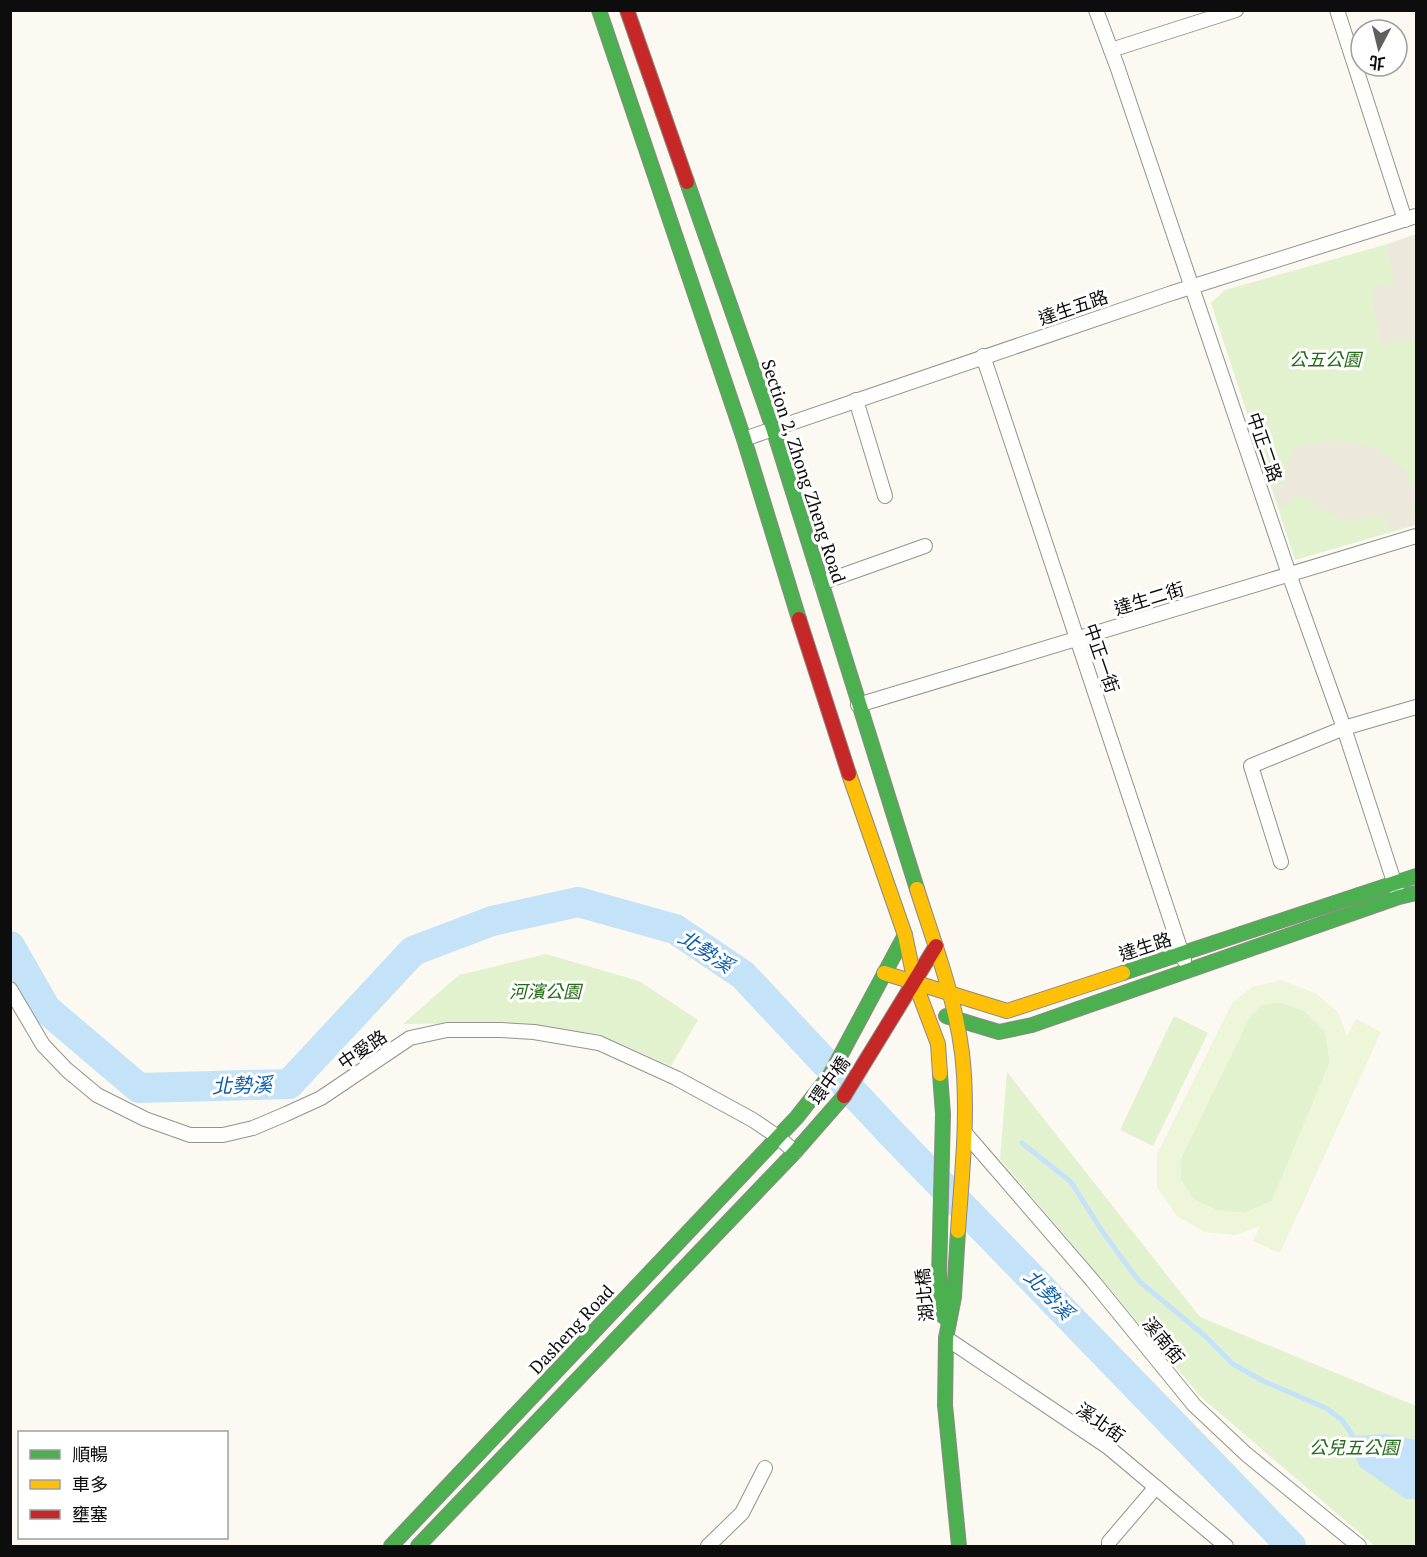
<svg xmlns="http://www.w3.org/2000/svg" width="1427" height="1557" viewBox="0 0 1427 1557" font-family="'PT Serif','Noto Sans TC',serif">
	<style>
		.green { fill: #e2f2cf }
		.pitch { fill: #edf6d9; fill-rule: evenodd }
		.plaza { fill: #ece8dc }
		.water { fill: #c4e3f8 }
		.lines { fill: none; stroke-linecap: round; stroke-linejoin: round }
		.stream { stroke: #c4e3f8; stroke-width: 5 }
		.river { stroke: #c4e3f8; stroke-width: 30 }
		.street-casing { stroke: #949390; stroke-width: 16 }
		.fast-casing { stroke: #8b8a86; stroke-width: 16 }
		.slow-casing { stroke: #8b8a86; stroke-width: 16 }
		.jam-casing { stroke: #8b8a86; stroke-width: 16 }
		.street { stroke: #fefefd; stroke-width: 14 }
		.fast { stroke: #4caf50; stroke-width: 14 }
		.slow { stroke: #ffc107; stroke-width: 14 }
		.jam { stroke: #c62828; stroke-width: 14 }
		.labels { text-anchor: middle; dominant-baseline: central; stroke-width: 6; stroke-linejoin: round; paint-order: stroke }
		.street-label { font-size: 18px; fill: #0d0d0d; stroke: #fff }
		.park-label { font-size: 18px; font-style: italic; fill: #256a18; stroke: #fff }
		.water-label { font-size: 20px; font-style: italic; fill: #0c5da9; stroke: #fff }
	</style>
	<rect width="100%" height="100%" fill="#fbf9f1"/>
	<g class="green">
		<path d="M1416,236V525L1295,560L1211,303L1225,290Z"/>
		<path d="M546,954L639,981L698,1020L671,1066L598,1034L514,1023L403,1024L459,975Z"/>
		<path d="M1280,1002L1305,1011L1325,1031L1330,1062L1272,1201L1245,1213L1216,1210L1193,1199L1181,1180L1180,1160L1249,1018L1261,1005Z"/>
		<path d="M1174,1016L1208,1033L1153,1146L1120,1130Z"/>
		<path d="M1007,1072L1200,1317L1416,1406V1546H1375L1202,1398L1000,1159Z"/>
	</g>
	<path class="pitch" d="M1281,980L1315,993L1338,1012L1347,1036L1356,1019L1381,1032L1280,1253L1253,1241L1260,1226L1236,1235L1205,1232L1177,1216L1157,1187V1154L1232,1003L1252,987ZM1280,1002L1305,1011L1325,1031L1330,1062L1272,1201L1245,1213L1216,1210L1193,1199L1181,1180L1180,1160L1249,1018L1261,1005Z"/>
	<g class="plaza">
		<path d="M1416,234V339L1380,344L1371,287L1394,284L1388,244Z"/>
		<path d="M1322,442H1348L1378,450L1405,470L1416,492L1412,513L1416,519V525L1388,530L1386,515L1348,521L1328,512L1298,494L1280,508L1273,489L1287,477L1288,463L1295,448Z"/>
	</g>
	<path class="water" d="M1386,1434L1416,1440V1499H1406L1360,1467L1349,1444L1353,1436Z"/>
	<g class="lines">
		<path class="stream" d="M1022,1143L1071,1182L1104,1234L1139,1281L1205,1336L1233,1364L1263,1381L1326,1408L1342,1420L1353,1436"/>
		<path class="river" d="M10,946L46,1009L139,1088L289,1084L413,951L492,921L578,902L675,929L743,975L892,1134L1291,1546"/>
		<g class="street-casing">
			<g id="street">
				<path d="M1096,10L1117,66L1289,574L1344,728L1397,891"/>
				<path d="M1337,10L1405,220"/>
				<path d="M1111,50L1236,10"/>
				<path d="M983,356L1184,960"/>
				<path d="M856,400L885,496"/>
				<path d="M744,439L1172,293L1416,216"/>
				<path d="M821,583L925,546"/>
				<path d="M858,705L1416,536"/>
				<path d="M1281,862L1251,766L1344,728L1416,707"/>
				<path d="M10,989L43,1045L67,1070L97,1095L145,1119L190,1135H223L253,1128L286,1114L321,1098L410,1038L447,1030H500L534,1032L599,1043L676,1078L753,1120L778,1137L795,1152"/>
				<path d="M965,1133L1092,1280L1194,1405L1246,1454L1359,1546"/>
				<path d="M946,1338L1108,1447L1226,1546"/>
				<path d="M708,1546L742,1513L765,1468"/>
				<path d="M1109,1546V1542L1156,1487"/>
			</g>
		</g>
		<g class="fast-casing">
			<g id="fast">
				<path d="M599,10L744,439L799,619"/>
				<path d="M687,182L773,428L917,889"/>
				<path d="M1123,973L1416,876"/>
				<path d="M946,1016L999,1032L1032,1025L1399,897L1416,893"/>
				<path d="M940,1074L943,1114L939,1277L944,1317"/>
				<path d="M958,1231L954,1297L946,1338L945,1405L959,1546"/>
				<path d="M391,1546L797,1117L830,1075L905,935"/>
				<path d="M418,1546L795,1152L844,1096"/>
			</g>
		</g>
		<g class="slow-casing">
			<g id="slow">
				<path d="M849,774L905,935L915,983L938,1044L940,1074"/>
				<path d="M917,889C934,943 955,997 962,1053C969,1111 962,1173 958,1231"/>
				<path d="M884,973L1007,1011L1123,973"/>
			</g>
		</g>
		<g class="jam-casing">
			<g id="jam">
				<path d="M627,10L687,182"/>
				<path d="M799,619L849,774"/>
				<path d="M844,1096L936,946"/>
			</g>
		</g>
		<use href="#street" class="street"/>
		<use href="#fast" class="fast"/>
		<use href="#slow" class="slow"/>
		<use href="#jam" class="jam"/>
	</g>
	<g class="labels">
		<g class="street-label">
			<text transform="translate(1073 307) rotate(-19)">達生五路</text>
			<text transform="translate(1265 447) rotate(71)">中正二路</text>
			<text transform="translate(804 471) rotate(72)">Section 2, Zhong Zheng Road</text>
			<text transform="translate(1149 598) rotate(-17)">達生二街</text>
			<text transform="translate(1102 658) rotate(71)">中正一街</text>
			<text transform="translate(1145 946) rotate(-18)">達生路</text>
			<text transform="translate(362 1049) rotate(-34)">中愛路</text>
			<text transform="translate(829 1080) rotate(-54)">環中橋</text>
			<text transform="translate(924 1295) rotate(-95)">湖北橋</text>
			<text transform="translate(571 1329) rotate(-47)">Dasheng Road</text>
			<text transform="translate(1164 1340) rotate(51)">溪南街</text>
			<text transform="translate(1101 1422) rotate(35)">溪北街</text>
		</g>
		<g class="park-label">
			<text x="1325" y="359">公五公園</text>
			<text x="545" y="991">河濱公園</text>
			<text x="1354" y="1447">公兒五公園</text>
		</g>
		<g class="water-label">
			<text transform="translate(706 951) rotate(33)">北勢溪</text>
			<text transform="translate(242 1085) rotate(-2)">北勢溪</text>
			<text transform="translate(1049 1294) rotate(46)">北勢溪</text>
		</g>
	</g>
	<rect width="1427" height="1557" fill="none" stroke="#0d0d0d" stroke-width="24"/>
	<rect x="18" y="1431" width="210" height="108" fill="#ffffff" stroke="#9e9e9e" stroke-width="1.5"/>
	<rect x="30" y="1450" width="30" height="9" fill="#4caf50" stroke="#9e9e9e" stroke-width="1.5"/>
	<text x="72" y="1461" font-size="18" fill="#0d0d0d">順暢</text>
	<rect x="30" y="1480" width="30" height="9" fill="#ffc107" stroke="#9e9e9e" stroke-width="1.5"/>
	<text x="72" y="1491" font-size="18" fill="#0d0d0d">車多</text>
	<rect x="30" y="1510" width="30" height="9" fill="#c62828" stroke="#9e9e9e" stroke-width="1.5"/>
	<text x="72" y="1521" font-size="18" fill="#0d0d0d">壅塞</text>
	<g transform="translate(1379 48) rotate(187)"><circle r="28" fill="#ffffff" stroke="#9e9e9e" stroke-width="1.5"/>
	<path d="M0-4.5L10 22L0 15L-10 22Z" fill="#60605d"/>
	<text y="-9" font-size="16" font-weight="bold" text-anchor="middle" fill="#0d0d0d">北</text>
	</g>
</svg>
